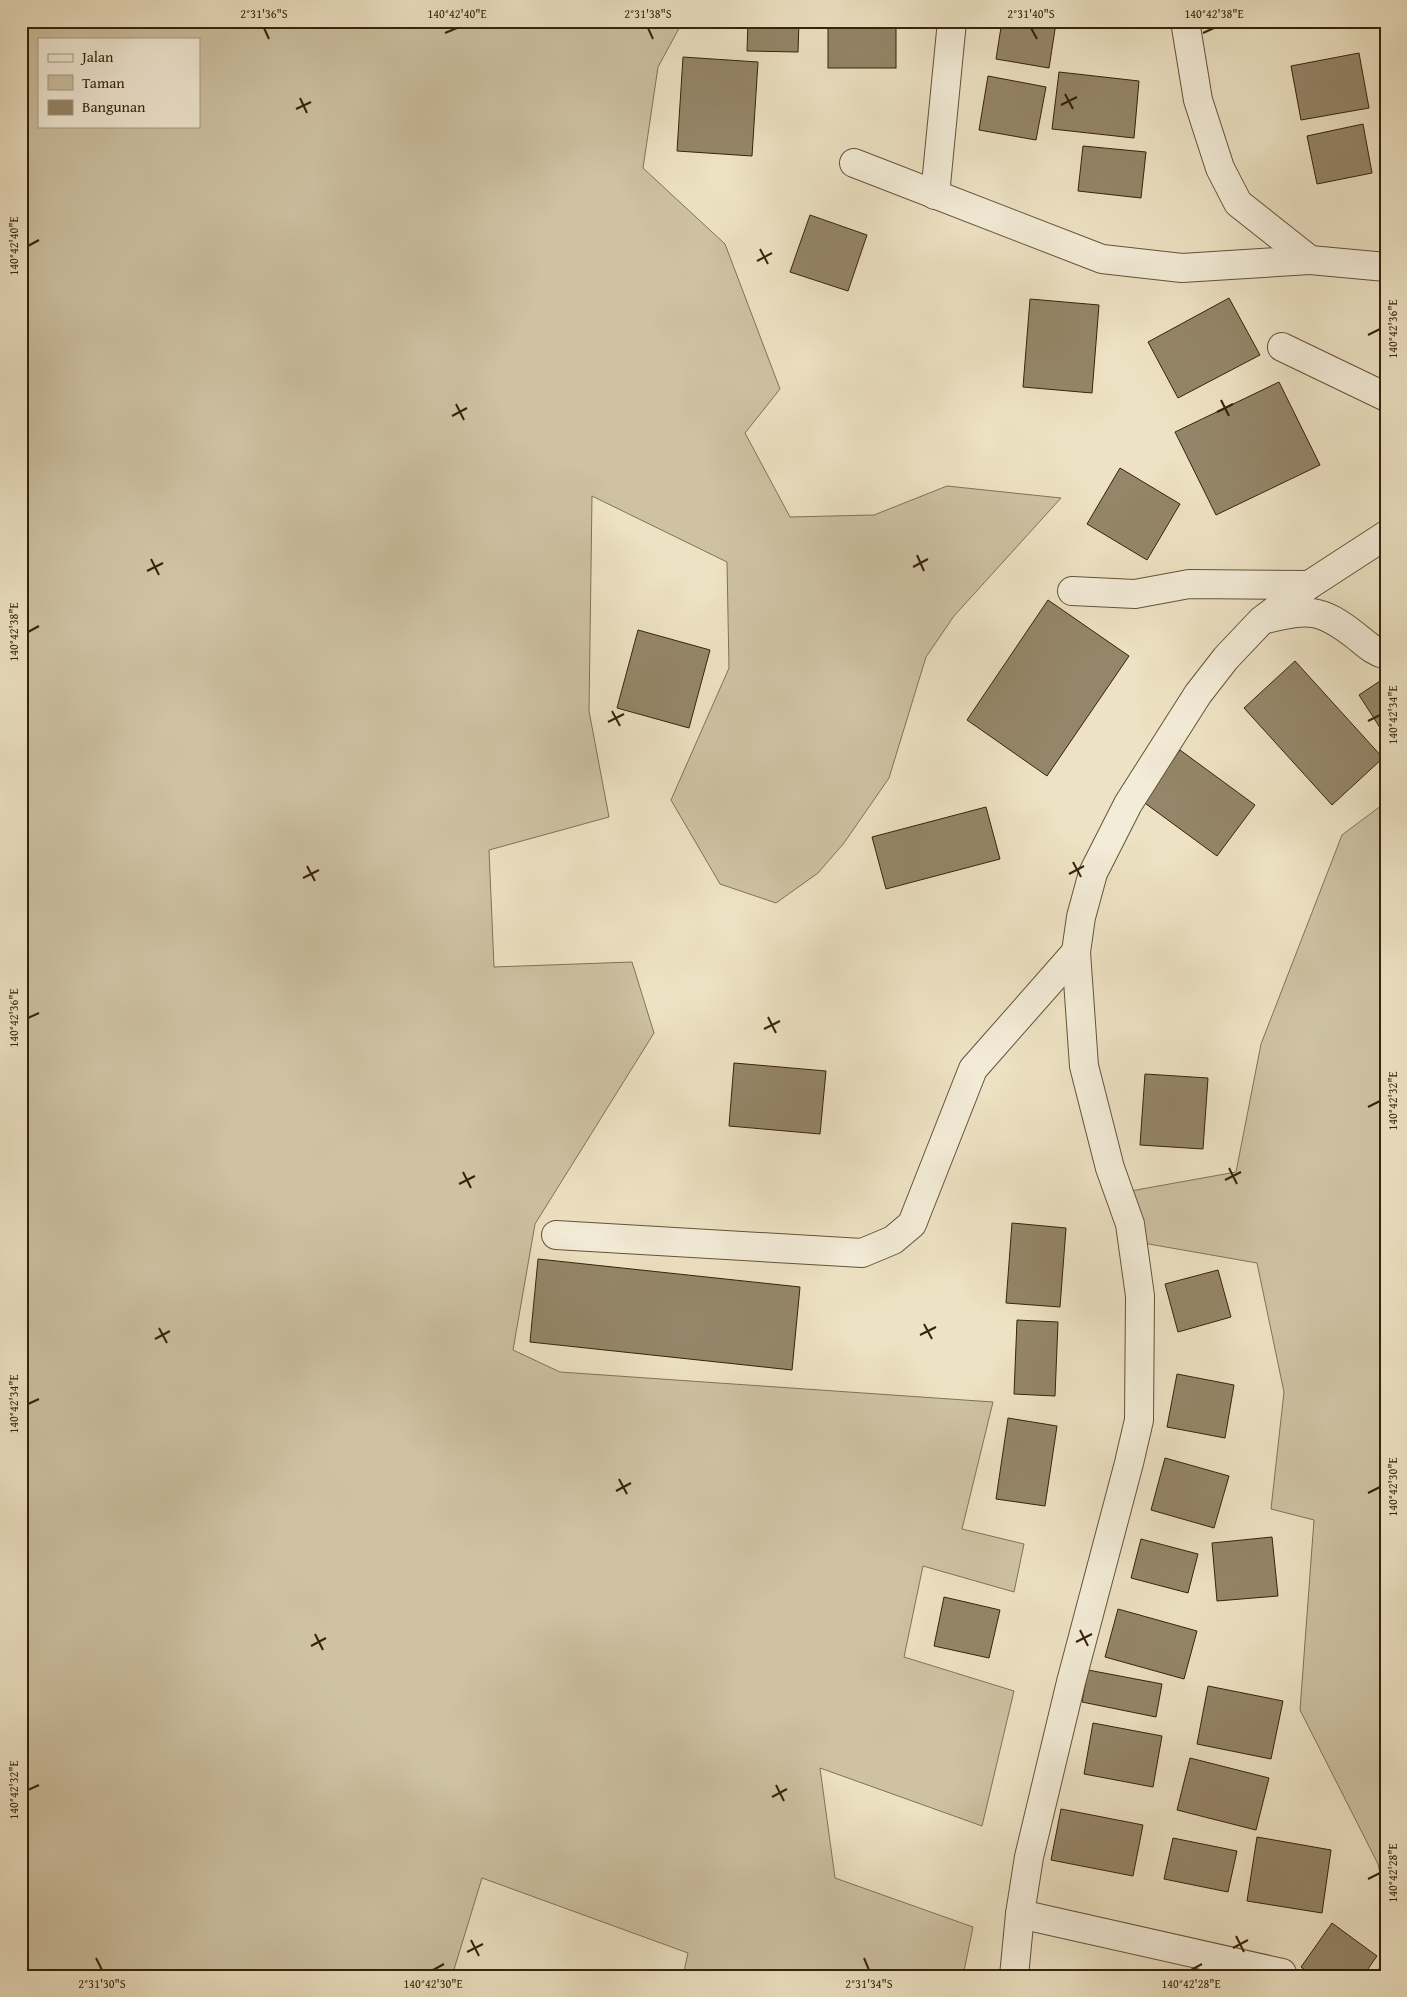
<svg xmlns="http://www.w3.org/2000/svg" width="1407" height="1997" viewBox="0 0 1407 1997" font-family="'Gentium Book Plus',serif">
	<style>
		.green { fill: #cec2a3; stroke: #827256; fill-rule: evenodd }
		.building { fill: #958669; stroke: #362308 }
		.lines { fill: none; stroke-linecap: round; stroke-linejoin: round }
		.minor-casing { stroke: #645337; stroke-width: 30 }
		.minor { stroke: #f3ecd8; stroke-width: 28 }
		.ticks { fill: none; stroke: #362308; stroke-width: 2 }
		.neatline { fill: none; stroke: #362308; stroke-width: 2 }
		.ticks-label { font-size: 12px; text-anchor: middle; fill: #362308 }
	</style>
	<rect width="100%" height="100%" fill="#ede2c3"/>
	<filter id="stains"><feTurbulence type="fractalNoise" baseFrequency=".004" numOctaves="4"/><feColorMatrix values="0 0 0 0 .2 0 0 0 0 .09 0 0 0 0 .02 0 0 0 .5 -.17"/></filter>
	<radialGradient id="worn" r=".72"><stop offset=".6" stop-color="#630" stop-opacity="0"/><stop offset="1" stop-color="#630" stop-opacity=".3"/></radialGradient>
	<g class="green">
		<path d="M21,21H683L658,67L643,168L725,244L780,389L745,433L790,517L874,515L947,486L1061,498L954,616L926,657L889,778L844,843L818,873L776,903L720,884L671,800L729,668L727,562L592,496L589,711L609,817L489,850L494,967L632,962L654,1033L535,1224L513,1350L560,1372L993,1402L962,1529L1024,1544L1014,1592L923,1566L904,1657L1014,1691L982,1826L820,1768L835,1878L973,1927L963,1976H683L688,1953L482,1878L452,1976H21ZM39,39H199V126H39Z"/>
		<path d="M1386,802V1902L1378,1864L1300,1710L1314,1520L1271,1509L1284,1392L1257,1263L1143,1243L1125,1192L1236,1172L1261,1044L1342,835Z"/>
		<path d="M1386,1960V1976H1373Z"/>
	</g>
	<g class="building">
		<path d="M748,21H799L798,52L747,51Z"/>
		<rect x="828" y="21" width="68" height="47"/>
		<path d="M1002,21L1056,23L1049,68L996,59Z"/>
		<path d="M1359,53L1369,108L1301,120L1291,66Z"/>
		<path d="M683,57L758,62L752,156L677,151Z"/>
		<path d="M1059,72L1139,81L1134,138L1052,129Z"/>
		<path d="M988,76L1046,87L1036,140L979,130Z"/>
		<path d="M1363,124L1372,173L1317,184L1307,136Z"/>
		<path d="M1083,146L1146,152L1141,198L1078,191Z"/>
		<path d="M810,215L867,235L848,291L790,272Z"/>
		<path d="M1229,298L1260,355L1178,398L1148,342Z"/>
		<path d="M1030,299L1099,305L1092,393L1023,387Z"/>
		<path d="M1279,382L1320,465L1216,515L1175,432Z"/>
		<path d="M1120,468L1180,504L1147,560L1087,524Z"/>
		<path d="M1048,600L1129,656L1047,776L967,720Z"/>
		<path d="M638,630L710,650L689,728L617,708Z"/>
		<path d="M1295,661L1383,758L1332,805L1244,708Z"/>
		<path d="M1386,677V737L1359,695Z"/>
		<path d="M1180,750L1255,805L1217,856L1142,801Z"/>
		<path d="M986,807L1000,859L886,889L872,837Z"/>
		<path d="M734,1063L826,1071L820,1134L729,1126Z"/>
		<path d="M1145,1074L1208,1078L1203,1149L1140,1145Z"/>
		<path d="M1012,1223L1066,1228L1060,1307L1006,1303Z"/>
		<path d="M538,1259L800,1287L792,1370L530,1342Z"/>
		<path d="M1218,1270L1231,1317L1178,1332L1165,1284Z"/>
		<path d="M1017,1320L1058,1322L1055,1396L1014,1394Z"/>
		<path d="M1177,1374L1234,1385L1225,1438L1167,1427Z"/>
		<path d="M1008,1418L1057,1426L1045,1506L996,1499Z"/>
		<path d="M1165,1458L1229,1476L1214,1528L1151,1510Z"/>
		<path d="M1272,1537L1278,1596L1217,1601L1212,1543Z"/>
		<path d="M1141,1539L1198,1554L1188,1593L1131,1578Z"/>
		<path d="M944,1597L1000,1610L989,1658L934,1646Z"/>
		<path d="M1118,1609L1197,1631L1184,1679L1105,1657Z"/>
		<path d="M1088,1670L1162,1684L1156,1717L1082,1702Z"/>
		<path d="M1208,1686L1283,1701L1271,1759L1197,1744Z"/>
		<path d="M1093,1723L1162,1736L1153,1787L1084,1774Z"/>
		<path d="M1190,1758L1269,1778L1256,1830L1177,1810Z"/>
		<path d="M1061,1809L1143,1825L1133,1876L1051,1860Z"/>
		<path d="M1257,1837L1331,1850L1322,1913L1247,1901Z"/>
		<path d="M1173,1838L1237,1851L1228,1892L1164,1879Z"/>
		<path d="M1332,1923L1377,1956L1363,1976H1313L1301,1967Z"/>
	</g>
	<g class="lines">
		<g class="minor-casing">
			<g id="minor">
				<path d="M1185,21L1198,100L1220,168L1238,203L1310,260L1386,267"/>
				<path d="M854,163L1102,259L1182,268L1310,260"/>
				<path d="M935,195L952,21"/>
				<path d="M1282,347L1386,397"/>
				<path d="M1072,591L1135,594L1189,584L1309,585"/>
				<path d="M1266,619C1310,609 1320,608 1356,636C1367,645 1373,651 1386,655"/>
				<path d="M556,1235L862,1253L893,1240L912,1224L973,1069L1076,952"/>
				<path d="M1020,1914L1282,1973"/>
				<path d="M1014,1976L1020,1914L1029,1857L1071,1682L1129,1463L1139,1420L1140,1296L1130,1224L1110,1168L1084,1066L1076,952L1081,917L1093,873L1128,804L1198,694L1226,658L1262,620L1309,585L1386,535"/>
			</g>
		</g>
		<use href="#minor" class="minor"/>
	</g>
	<path class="ticks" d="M264,28L269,39M648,28L653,39M1031,28L1037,39M445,33L457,28M1203,33L1214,28M1065,94L1073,109M300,98L307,113M1061,105L1077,97M296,109L311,102M28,246L39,240M760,249L768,264M757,261L772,253M1368,335L1380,329M1221,400L1229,416M456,404L464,420M1217,412L1233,404M452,416L467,408M917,555L924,571M151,559L159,575M913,567L928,559M147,571L163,563M28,632L39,626M612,711L620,726M1368,721L1380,715M608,722L624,714M1073,862L1081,877M307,866L315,881M1069,874L1084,866M303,878L319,870M768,1017L776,1033M28,1018L39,1013M764,1029L780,1021M1368,1107L1380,1101M1229,1168L1237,1184M463,1172L471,1188M1225,1180L1241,1172M459,1184L475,1176M924,1324L932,1339M159,1328L167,1343M920,1335L936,1327M155,1339L170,1331M28,1404L39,1399M619,1479L627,1494M616,1491L631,1483M1368,1493L1380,1487M1080,1630L1088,1646M315,1634L323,1650M1076,1642L1092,1634M311,1646L326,1638M776,1785L784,1801M28,1790L39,1785M772,1797L787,1789M1368,1879L1380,1873M1236,1936L1244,1952M471,1940L479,1956M1233,1948L1248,1940M467,1952L483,1944M96,1958L102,1970M864,1958L869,1970M433,1970L444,1964M1191,1970L1202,1964"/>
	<rect width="1407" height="1997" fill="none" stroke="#ede2c3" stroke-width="55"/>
	<rect x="38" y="38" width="162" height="90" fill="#f3ecd8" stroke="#a79c85"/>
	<rect x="48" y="54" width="25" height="8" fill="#f3ecd8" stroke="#a79c85"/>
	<text x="82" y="62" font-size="15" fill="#362308">Jalan</text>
	<rect x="48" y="75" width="25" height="15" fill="#cec2a3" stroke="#a79c85"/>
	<text x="82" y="88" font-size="15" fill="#362308">Taman</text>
	<rect x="48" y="100" width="25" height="15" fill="#958669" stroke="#a79c85"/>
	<text x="82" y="112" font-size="15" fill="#362308">Bangunan</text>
	<rect x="28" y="28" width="1352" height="1942" class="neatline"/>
	<g class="ticks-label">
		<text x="264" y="18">2°31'36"S</text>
		<text x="457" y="18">140°42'40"E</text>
		<text x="648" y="18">2°31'38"S</text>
		<text x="1031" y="18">2°31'40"S</text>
		<text x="1214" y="18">140°42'38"E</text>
		<text transform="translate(14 246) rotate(-90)" y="4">140°42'40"E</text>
		<text transform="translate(1393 329) rotate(-90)" y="4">140°42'36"E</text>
		<text transform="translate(14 632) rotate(-90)" y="4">140°42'38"E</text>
		<text transform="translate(1393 715) rotate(-90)" y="4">140°42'34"E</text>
		<text transform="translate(14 1018) rotate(-90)" y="4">140°42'36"E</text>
		<text transform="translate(1393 1101) rotate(-90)" y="4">140°42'32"E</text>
		<text transform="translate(14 1404) rotate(-90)" y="4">140°42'34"E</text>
		<text transform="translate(1393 1487) rotate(-90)" y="4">140°42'30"E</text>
		<text transform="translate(14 1790) rotate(-90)" y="4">140°42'32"E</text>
		<text transform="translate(1393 1873) rotate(-90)" y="4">140°42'28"E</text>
		<text x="102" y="1988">2°31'30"S</text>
		<text x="433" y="1988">140°42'30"E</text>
		<text x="869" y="1988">2°31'34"S</text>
		<text x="1191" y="1988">140°42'28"E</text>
	</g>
	<rect width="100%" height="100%" filter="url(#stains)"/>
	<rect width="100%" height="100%" fill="url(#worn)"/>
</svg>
